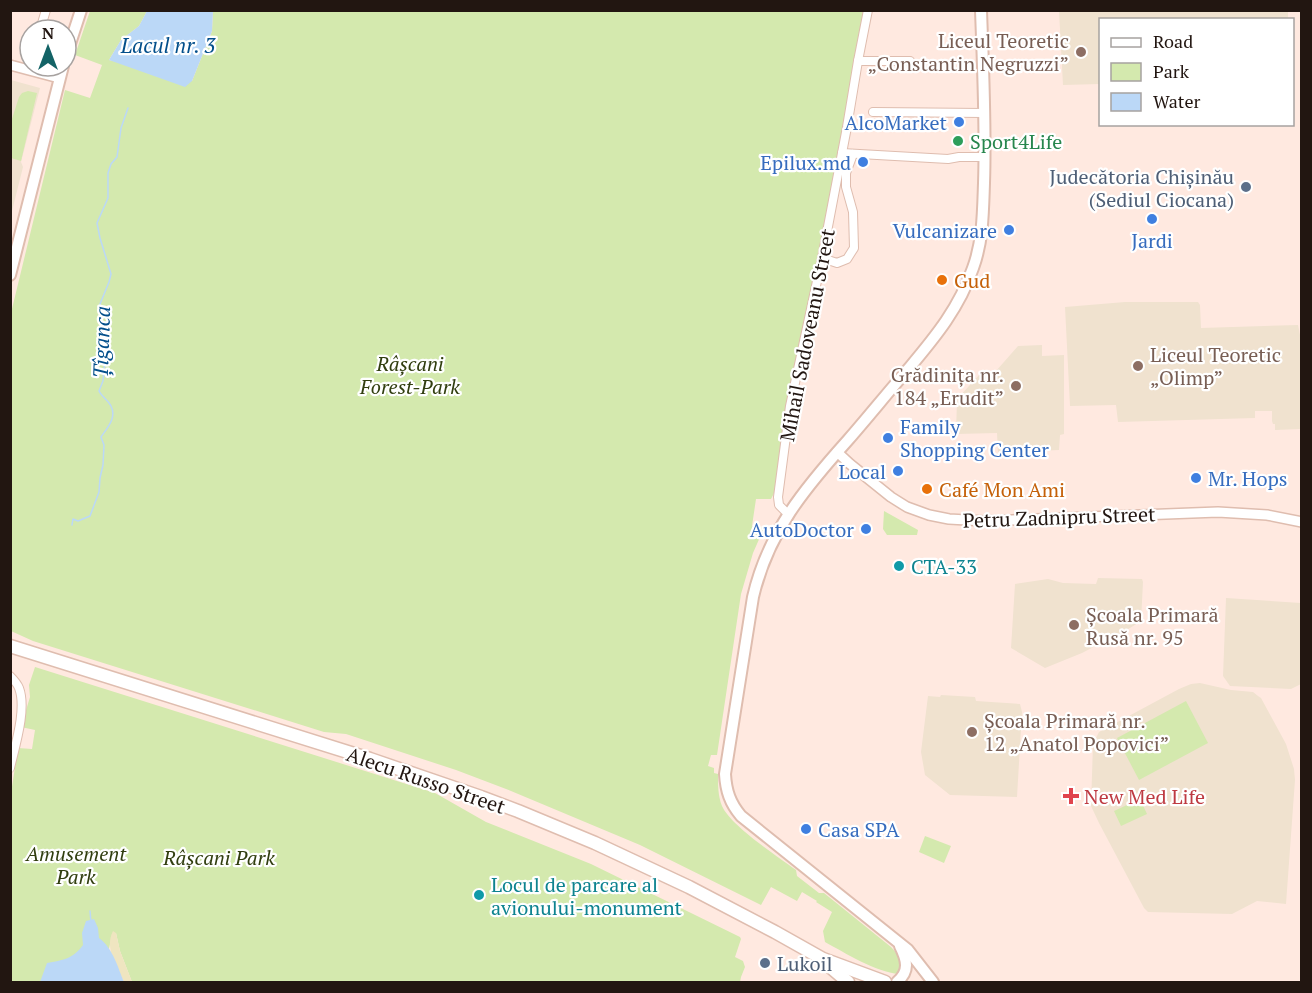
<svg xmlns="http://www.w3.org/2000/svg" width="1312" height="993" viewBox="0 0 1312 993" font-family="'PT Serif',serif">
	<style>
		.commercial { fill: #f0e2cf }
		.green { fill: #d4e9ae }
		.sand { fill: #efe5c0 }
		.water { fill: #bbd8f7 }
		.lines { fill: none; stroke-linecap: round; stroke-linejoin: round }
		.stream { stroke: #bbd8f7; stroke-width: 1.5 }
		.minor-casing { stroke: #dfbdaf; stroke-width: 10 }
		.tertiary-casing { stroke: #dfbdaf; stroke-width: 12 }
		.secondary-casing { stroke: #dfbdaf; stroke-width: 14 }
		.primary-casing { stroke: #dfbdaf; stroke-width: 15 }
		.minor { stroke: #fff; stroke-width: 8 }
		.tertiary { stroke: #fff; stroke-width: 9 }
		.secondary { stroke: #fff; stroke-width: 10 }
		.primary { stroke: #fff; stroke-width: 12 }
		.education-dot { fill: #8d6e63; stroke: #fff; stroke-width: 2 }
		.shop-dot { fill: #3f7fe0; stroke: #fff; stroke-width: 2 }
		.leisure-dot { fill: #2e9e5b; stroke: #fff; stroke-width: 2 }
		.service-dot { fill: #5c6f8a; stroke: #fff; stroke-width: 2 }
		.food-dot { fill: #e8710a; stroke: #fff; stroke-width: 2 }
		.culture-dot { fill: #0f9aa8; stroke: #fff; stroke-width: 2 }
		.health-dot { fill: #e0444e; stroke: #fff; stroke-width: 2 }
		.labels { text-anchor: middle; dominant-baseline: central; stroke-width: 4.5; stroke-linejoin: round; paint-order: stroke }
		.education-label { font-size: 20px; fill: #785e54; stroke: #fff; text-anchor: start }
		.shop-label { font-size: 20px; fill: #366cbe; stroke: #fff; text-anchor: end }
		.leisure-label { font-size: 20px; fill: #27864d; stroke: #fff; text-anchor: start }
		.service-label { font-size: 20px; fill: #4e5e75; stroke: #fff; text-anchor: end }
		.food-label { font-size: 20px; fill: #c56008; stroke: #fff; text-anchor: start }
		.street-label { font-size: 20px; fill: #221611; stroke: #fff }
		.park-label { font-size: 20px; font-style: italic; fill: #313e0f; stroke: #fff }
		.culture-label { font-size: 20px; fill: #0d838f; stroke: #fff; text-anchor: start }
		.health-label { font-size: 20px; fill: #be3a42; stroke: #fff; text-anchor: start }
		.water-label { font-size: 21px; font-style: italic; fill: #034f8b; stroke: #fff }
	</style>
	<rect width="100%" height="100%" fill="#ffe9e0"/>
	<g class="commercial">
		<path d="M1288,10V19L1100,20V84L1063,85L1059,11Z"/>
		<path d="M11,80L40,88L21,162L23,167L11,215Z"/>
		<path d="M1125,302H1198L1200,305L1201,328L1298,325L1300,335L1301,429L1275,430V424H1273L1272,421V411H1255V418L1118,422L1116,405L1070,406L1065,307Z"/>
		<path d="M1042,345V356L1064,355V434L1060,435L1059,450L998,453L997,433L956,434L957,399L981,373L996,371L1018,346Z"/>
		<path d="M1098,578L1142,579L1143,582L1141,621L1130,628L1082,653L1045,668L1011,648L1015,584L1048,579L1063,583L1096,584Z"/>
		<path d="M1226,598L1301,603V684L1291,689L1230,686L1223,676Z"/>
		<path d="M1200,683L1231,690L1253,692L1258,696L1261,698L1286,744L1294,769L1295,780L1286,904L1257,901L1232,914L1148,912L1144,908L1099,823L1091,806L1093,744L1099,732L1179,689L1191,684Z"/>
		<path d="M941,695L975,697L976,701L1020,704L1022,712L1017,797L950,795L925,775L921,752L928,696L940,697Z"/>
	</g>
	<g class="green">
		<path d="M90,11H147L139,26L121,40L109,60L192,81L212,31L213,11H865L817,263L786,409L774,493L771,499H756L752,526L764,528L753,553L741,594L717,755H711L708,766L714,768V773L718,774C718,785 718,796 722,806C731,826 777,856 796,870L797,876L819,893H824L891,947C899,955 903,963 899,974C876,972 845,953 825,942L823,931L832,912L816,902L817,901L802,892L797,901L771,887L761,905L640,845L511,791L456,770L346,734L324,732L33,641L11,631V313L65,90L90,98L102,65L75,55Z"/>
		<path d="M28,91L37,93L21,161L11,158V122L19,97L22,93Z"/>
		<path d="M884,511L918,530L917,535H887L883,529Z"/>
		<path d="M35,667L435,793L486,822L591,864L740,937L741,939L735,957L743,961L745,967L741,977L740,982H132L120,951L116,933L110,944L109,949L45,982H11V793L18,748L32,749L35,730L21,727L30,697L29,685Z"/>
		<path d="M1186,701L1208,743L1139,780L1117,738Z"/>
		<path d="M1140,799L1147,814L1121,826L1114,811Z"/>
		<path d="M925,836L951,846L944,863L919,852Z"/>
	</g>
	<path class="sand" d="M113,931L116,933L120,951L132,982H124C117,967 104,948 113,931Z"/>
	<g class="water">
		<path d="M147,11H213L212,31L192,81L185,87L109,60L121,40L139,26Z"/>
		<path d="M94,919L98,928L99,938C113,948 118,968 124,982H40L47,963C63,960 73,959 83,945L82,933L86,921Z"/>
	</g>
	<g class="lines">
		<g class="stream">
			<path d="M72,525L73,519L78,521L90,516L99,492L100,478L103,465L104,445L101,437C107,428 117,418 111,406C108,400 102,397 99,391L103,381L105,360L100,304L109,282L111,274L100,238L97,223L108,198V173L111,164L117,157L121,128L128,108"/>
			<path d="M90,911L91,922"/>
		</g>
		<g class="minor-casing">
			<g id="minor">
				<path d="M40,30L46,10"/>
				<path d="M858,61H910"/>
				<path d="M873,112L984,113"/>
				<path d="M842,153L948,159L959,157H985"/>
				<path d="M822,258L837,263L847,259L854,248L853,212L846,187V173L853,154"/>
				<path d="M788,514L779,505L778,497L790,406L822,258L847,127L858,61L868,10"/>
				<path d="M10,676C14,680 17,683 19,688C27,709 15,746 10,768"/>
			</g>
		</g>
		<g class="tertiary-casing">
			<g id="tertiary">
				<path d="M10,65L59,78"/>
				<path d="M837,452L850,464L891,497L907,507L929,515L949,519L984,521L1218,512L1267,515L1302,522"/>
			</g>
		</g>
		<g class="secondary-casing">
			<g id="secondary">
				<path d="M66,56L81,10"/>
				<path d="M10,275L63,66"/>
				<path d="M897,982C910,971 907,960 900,946"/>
				<path d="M933,982L908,950L741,816C730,803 726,791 725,774L753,597C768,532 805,488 848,440C869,416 889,391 910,367C936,336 959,308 973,268C983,241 983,212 984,183C986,126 983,68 981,10"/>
			</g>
		</g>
		<g class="primary-casing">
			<g id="primary">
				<path d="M10,646L370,759L481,797L518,811L595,843L689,887L775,932L823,959L885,982"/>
				<path d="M828,965L848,982"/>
			</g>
		</g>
		<use href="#minor" class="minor"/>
		<use href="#tertiary" class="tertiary"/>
		<use href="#secondary" class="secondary"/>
		<use href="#primary" class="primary"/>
	</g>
	<g class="education-dot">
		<circle cx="1081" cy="52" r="6"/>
		<circle cx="1138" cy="366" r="6"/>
		<circle cx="1016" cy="386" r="6"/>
		<circle cx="1074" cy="625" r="6"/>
		<circle cx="972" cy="732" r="6"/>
	</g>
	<g class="shop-dot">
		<circle cx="959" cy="122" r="6"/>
		<circle cx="863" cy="162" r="6"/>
		<circle cx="1152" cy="219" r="6"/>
		<circle cx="1009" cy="230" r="6"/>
		<circle cx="888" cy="438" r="6"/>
		<circle cx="898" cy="471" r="6"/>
		<circle cx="1196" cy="478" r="6"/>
		<circle cx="866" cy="529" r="6"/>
		<circle cx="806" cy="829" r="6"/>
	</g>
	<circle class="leisure-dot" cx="958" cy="141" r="6"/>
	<g class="service-dot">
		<circle cx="1246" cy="187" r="6"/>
		<circle cx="765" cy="963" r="6"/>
	</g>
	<g class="food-dot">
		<circle cx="942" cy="280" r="6"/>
		<circle cx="927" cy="489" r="6"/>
	</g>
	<g class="culture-dot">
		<circle cx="899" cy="566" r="6"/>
		<circle cx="479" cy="895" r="6"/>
	</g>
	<path class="health-dot" d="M1068 787h6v6h6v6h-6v6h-6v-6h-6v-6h6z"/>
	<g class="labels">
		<g class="education-label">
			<text x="1069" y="40" text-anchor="end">Liceul Teoretic<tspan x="1069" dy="23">„Constantin Negruzzi”</tspan></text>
			<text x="1150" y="354">Liceul Teoretic<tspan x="1150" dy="23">„Olimp”</tspan></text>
			<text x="1004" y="374" text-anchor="end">Grădinița nr.<tspan x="1004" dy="23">184 „Erudit”</tspan></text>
			<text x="1086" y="614">Școala Primară<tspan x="1086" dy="23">Rusă nr. 95</tspan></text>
			<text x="984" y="720">Școala Primară nr.<tspan x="984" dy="23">12 „Anatol Popovici”</tspan></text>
		</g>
		<g class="shop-label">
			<text x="947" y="122">AlcoMarket</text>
			<text x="851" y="162">Epilux.md</text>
			<text x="997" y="230">Vulcanizare</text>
			<text x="1152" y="240" text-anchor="middle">Jardi</text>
			<text x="900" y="426" text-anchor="start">Family<tspan x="900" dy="23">Shopping Center</tspan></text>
			<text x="886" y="471">Local</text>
			<text x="1208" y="478" text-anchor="start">Mr. Hops</text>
			<text x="854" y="529">AutoDoctor</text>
			<text x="818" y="829" text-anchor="start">Casa SPA</text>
		</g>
		<g class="leisure-label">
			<text x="970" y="141">Sport4Life</text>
		</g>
		<g class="service-label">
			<text x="1234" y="176">Judecătoria Chișinău<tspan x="1234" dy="23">(Sediul Ciocana)</tspan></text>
			<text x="777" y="963" text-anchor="start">Lukoil</text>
		</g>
		<g class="food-label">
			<text x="954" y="280">Gud</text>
			<text x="939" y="489">Café Mon Ami</text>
		</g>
		<g class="street-label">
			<text transform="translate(807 335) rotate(-79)">Mihail Sadoveanu Street</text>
			<text transform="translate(1059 517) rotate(-2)">Petru Zadnipru Street</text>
			<text transform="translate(426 780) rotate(19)">Alecu Russo Street</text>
		</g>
		<g class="park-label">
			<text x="410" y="363">Râșcani<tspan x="410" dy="23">Forest-Park</tspan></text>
			<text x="76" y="853">Amusement<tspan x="76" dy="23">Park</tspan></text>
			<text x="219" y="857">Râșcani Park</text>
		</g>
		<g class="culture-label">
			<text x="911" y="566">CTA-33</text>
			<text x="491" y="884">Locul de parcare al<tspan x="491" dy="23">avionului-monument</tspan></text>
		</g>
		<g class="health-label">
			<text x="1084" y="796">New Med Life</text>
		</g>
		<g class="water-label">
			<text x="168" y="45">Lacul nr. 3</text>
			<text transform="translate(101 342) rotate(-88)">Țîganca</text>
		</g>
	</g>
	<rect width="1312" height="993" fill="none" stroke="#221611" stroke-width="24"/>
	<rect x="1099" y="18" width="195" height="108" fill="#ffffff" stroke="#a7a2a0" stroke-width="1.5"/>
	<rect x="1111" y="38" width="30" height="9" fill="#ffffff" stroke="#a7a2a0" stroke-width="1.5"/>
	<text x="1153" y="48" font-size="18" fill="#221611">Road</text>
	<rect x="1111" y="63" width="30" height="18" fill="#d4e9ae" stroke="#a7a2a0" stroke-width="1.5"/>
	<text x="1153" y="78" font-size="18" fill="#221611">Park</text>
	<rect x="1111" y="93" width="30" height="18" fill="#bbd8f7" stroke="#a7a2a0" stroke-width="1.5"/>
	<text x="1153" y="108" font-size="18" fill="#221611">Water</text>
	<g transform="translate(48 48)"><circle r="28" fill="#ffffff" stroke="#a7a2a0" stroke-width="1.5"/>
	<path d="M0-4.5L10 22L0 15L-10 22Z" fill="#136366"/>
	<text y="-9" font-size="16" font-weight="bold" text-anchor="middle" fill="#221611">N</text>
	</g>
</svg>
